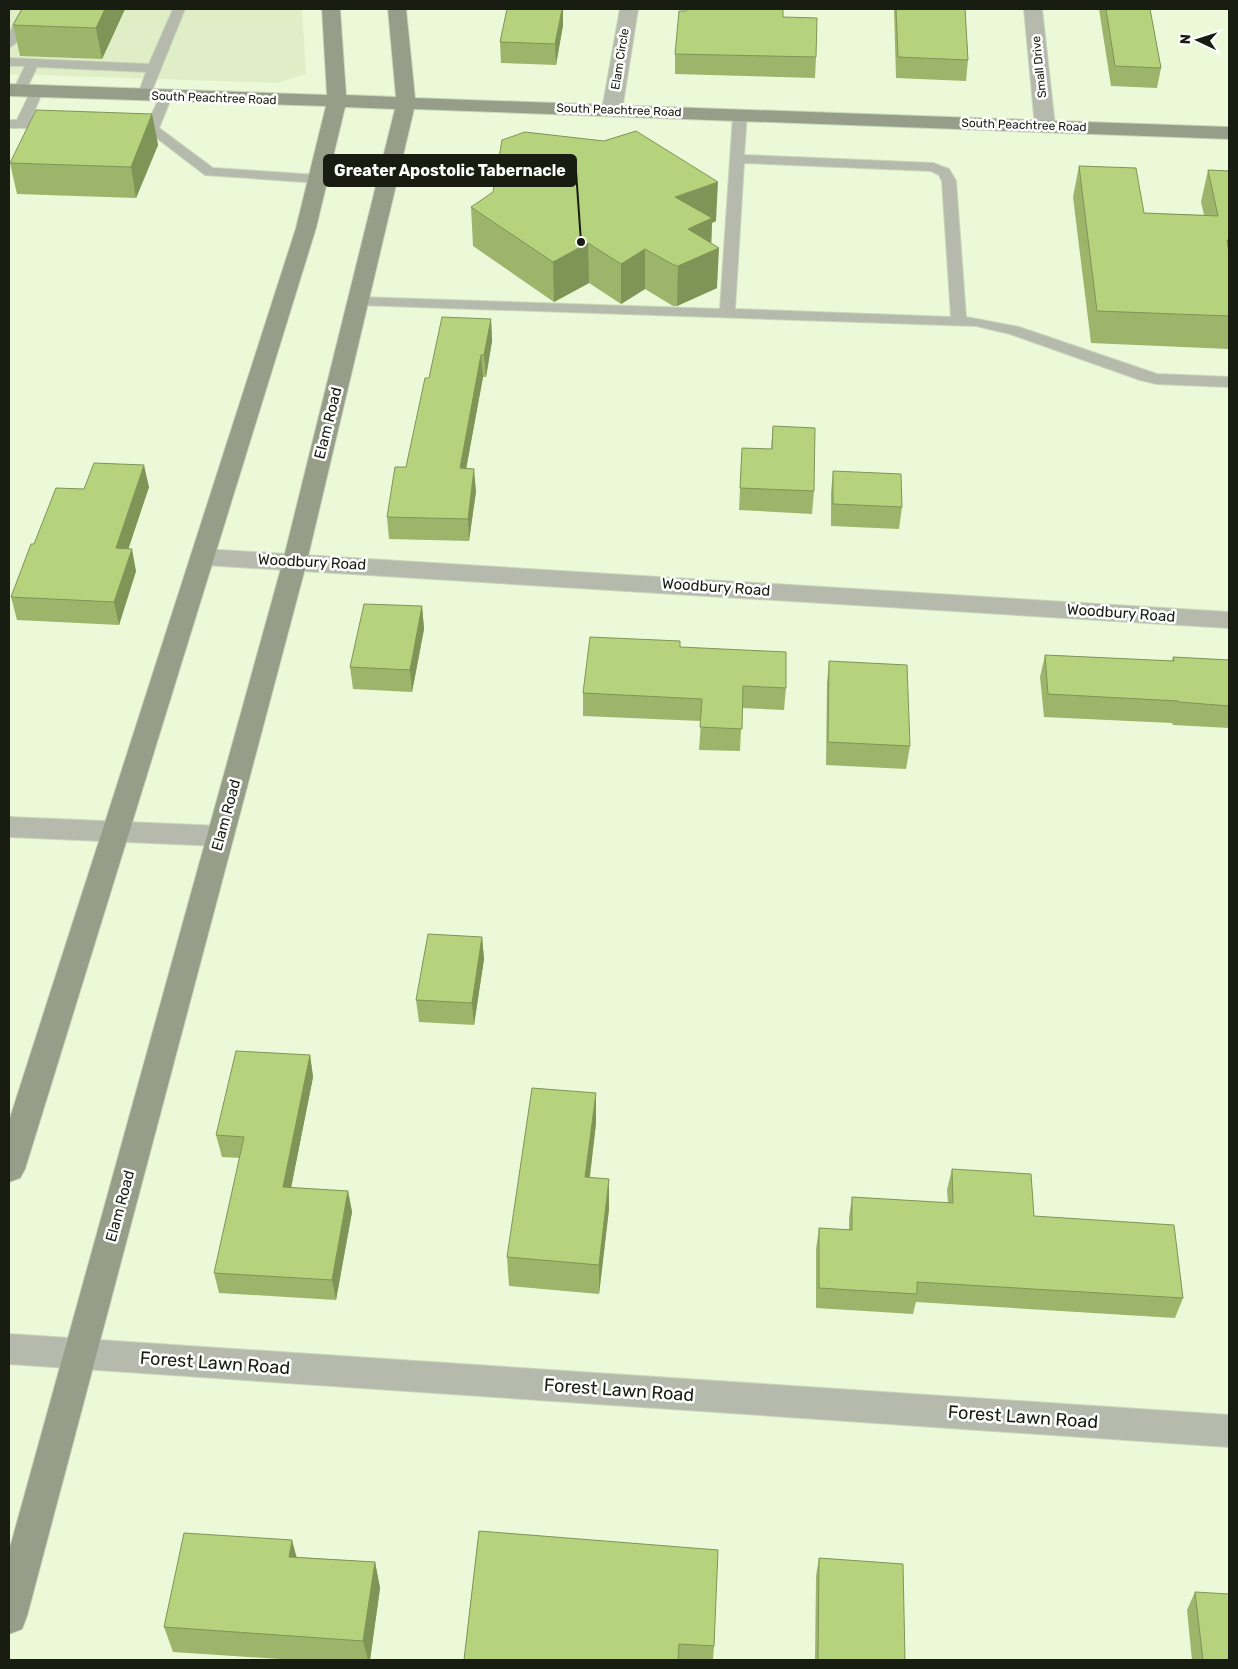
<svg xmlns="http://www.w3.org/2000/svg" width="1238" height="1669" viewBox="0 0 1238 1669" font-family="Rubik,sans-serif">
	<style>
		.built { fill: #dfeec7 }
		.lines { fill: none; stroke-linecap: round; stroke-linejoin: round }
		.lane-casing { stroke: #cad6b9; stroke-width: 2 }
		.street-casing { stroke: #cad6b9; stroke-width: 2 }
		.secondary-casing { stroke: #cad6b9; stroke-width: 2 }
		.lane { fill: #b5baac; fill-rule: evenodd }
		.street { fill: #b5baac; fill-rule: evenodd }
		.secondary { fill: #969e8a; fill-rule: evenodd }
		.wall { fill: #9cb56b }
		.shaded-wall { fill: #7f9457 }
		.building { fill: #b5d37c; stroke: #7f9457 }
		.labels { text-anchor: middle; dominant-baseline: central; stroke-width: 5; stroke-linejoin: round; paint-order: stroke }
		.far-street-label { font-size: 12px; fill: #181c11; stroke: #fff }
		.street-label { font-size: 15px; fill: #181c11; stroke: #fff }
		.near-street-label { font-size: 18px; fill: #181c11; stroke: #fff }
		.leader { fill: none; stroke: #181c11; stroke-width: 2 }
		.callout-dot { fill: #181c11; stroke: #fff; stroke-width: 2 }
		.callout { fill: #181c11; stroke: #181c11; stroke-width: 2 }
		.callout-label { font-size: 16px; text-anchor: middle; font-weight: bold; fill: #fff }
	</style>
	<rect width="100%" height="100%" fill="#ecf9d9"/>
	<path class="built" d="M9,9H302L306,74L277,83L9,74Z"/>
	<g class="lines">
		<g class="lane-casing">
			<g id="lane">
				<path d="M22,9H34L15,44L9,48V33Z"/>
				<path d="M173,9H185L149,98L144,99L138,95L146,72L37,67L24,94H14L13,91L25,66H9V58L149,64Z"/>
				<path d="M37,87L43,91L30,121L59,122L61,125L59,128H9V120H17L31,91Z"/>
				<path d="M166,92L172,96L159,128L213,168L318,175L325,179L318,183L205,175L145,129L160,96Z"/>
				<path d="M740,111L747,115L744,155L933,163L949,169L956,181L966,317L1019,327L1157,374L1229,377V387L1157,384L1140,380L1010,334L976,326L358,305L353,304L351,301L353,298L358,297L720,309L733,115ZM744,163L931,171L939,175L942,181L951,317L735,309Z"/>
			</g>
		</g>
		<g class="street-casing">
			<g id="street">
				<path d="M620,9H638L622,110L619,114L612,116L605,114L602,110Z"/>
				<path d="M1024,9H1042L1055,126L1052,130L1045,132L1038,130L1035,126Z"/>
				<path d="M204,549L1229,612V628L204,565L195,563L192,557L195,551Z"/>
				<path d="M9,817L220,826L230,829L234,836L230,843L220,846L9,837Z"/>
				<path d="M9,1334L1229,1415V1447L9,1364Z"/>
			</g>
		</g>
		<g class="secondary-casing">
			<path id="secondary" d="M322,9H340L346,95L396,97L388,9H406L415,98L1229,127V139L414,109L307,561L27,1616L22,1629L9,1634V1551L283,561L395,109L345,107L316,228L25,1169L20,1178L9,1182V1121L296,228L326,106L9,96V84L327,95Z"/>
		</g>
		<use href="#lane" class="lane"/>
		<use href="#street" class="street"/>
		<use href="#secondary" class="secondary"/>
	</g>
	<g class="wall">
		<path d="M22,9H125L102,59L20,56L13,25Z"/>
		<path d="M894,9H965L968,60L966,81L896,78Z"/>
		<path d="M1099,9H1150L1161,68L1157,88L1111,86Z"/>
		<path d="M686,11L783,17L816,57L815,78L675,74V54Z"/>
		<path d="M563,25L556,65L501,63L500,42Z"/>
		<path d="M152,114L158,145L136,198L17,194L10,163Z"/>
		<path d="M604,141L716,221L712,223L711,243L717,288L677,306H673L645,289L621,304L589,283L554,302L473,246L471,207Z"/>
		<path d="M1079,166L1144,213L1204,215L1201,202L1208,170L1229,171V349L1091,343L1073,197Z"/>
		<path d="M491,319L492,341L486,377H483L466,469L476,491L469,541L389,539L387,517L406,467L429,378Z"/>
		<path d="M773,426L814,491L812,514L739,510L742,448L771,449Z"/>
		<path d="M833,471L902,507L899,529L831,526V493Z"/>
		<path d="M149,487L128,549L136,571L119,625L17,620L11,597L34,544L84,489Z"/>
		<path d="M422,606L424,629L412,692L353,689L350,667Z"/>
		<path d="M680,647L786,688L784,710L742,708L740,751L699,750L701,721L583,716V693Z"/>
		<path d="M1045,655L1172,661L1173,657L1229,660V728L1173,725L1172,723L1044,717L1040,677Z"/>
		<path d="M829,661L910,746L906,769L826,765L827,683Z"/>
		<path d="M482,937L484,959L474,1025L419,1022L416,1000Z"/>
		<path d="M310,1055L313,1077L291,1188L348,1191L352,1212L336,1300L219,1293L214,1273L240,1158L222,1157L216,1135Z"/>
		<path d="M596,1093V1123L590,1177L609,1209L599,1294L509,1286L507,1257Z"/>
		<path d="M952,1169L1034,1216L1183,1298L1175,1318L916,1302L913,1314L816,1308V1249L819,1228L849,1230V1218L852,1197L948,1203L947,1190Z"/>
		<path d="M479,1531L714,1646L713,1660H464Z"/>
		<path d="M297,1557L375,1562L380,1588L370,1660H294L173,1652L164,1627Z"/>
		<path d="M819,1558L905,1660H815L816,1576Z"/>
		<path d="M1195,1592L1229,1660H1192L1187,1610Z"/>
	</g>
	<g class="shaded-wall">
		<path d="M105,9H125L102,59L96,28Z"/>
		<path d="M562,9H563V25L556,65L555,44Z"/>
		<path d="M152,114L158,145L136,198L131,167Z"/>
		<path d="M718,182L716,221L712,223L711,251L719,248L717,288L677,306L678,266L675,197Z"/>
		<path d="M588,243L589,283L554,302L553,262Z"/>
		<path d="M645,249V289L621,304V264Z"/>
		<path d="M491,319L492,341L486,377L484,355Z"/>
		<path d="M481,355L483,377L462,491L460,468Z"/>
		<path d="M144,465L149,487L121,571L116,548Z"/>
		<path d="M474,469L476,491L469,541L468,519Z"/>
		<path d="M132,549L136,571L119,625L114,602Z"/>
		<path d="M422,606L424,629L412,692L410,670Z"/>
		<path d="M482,937L484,959L474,1025L472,1003Z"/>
		<path d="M310,1055L313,1077L287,1208L283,1187Z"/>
		<path d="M596,1093V1123L586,1207L585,1177Z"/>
		<path d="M609,1179V1209L599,1294V1265Z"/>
		<path d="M348,1191L352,1212L336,1300L332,1280Z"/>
		<path d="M292,1540L299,1566L289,1557Z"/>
		<path d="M375,1562L380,1588L370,1660H368L363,1641Z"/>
	</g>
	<g class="building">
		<path d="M22,9H105L96,28L13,25Z"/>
		<path d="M507,9H562L555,44L500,42Z"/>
		<path d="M687,9H783V17L817,18L816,57L675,54L679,11H686Z"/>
		<path d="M896,9H965L968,60L898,57Z"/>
		<path d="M1106,9H1150L1161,68L1115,66Z"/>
		<path d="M36,110L152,114L131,167L10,163Z"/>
		<path d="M636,131L718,182L675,197L712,218L688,229L719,248L678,266L674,265L645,249L621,264L588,243L553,262L471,207L493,192L502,140L525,132L604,141Z"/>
		<path d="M1079,166L1136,168L1144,213L1218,216L1208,170L1229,171V241L1227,240L1229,252V316L1097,311Z"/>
		<path d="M442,317L491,319L484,355H481L460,468L474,469L468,519L387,517L395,467H406L425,378H429Z"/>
		<path d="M773,426L815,428L814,491L740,488L742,448L772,449Z"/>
		<path d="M94,463L144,465L116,548L132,549L114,602L11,597L31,544H34L56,488L84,489Z"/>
		<path d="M833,471L901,474L902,507L833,504Z"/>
		<path d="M364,604L422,606L410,670L350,667Z"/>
		<path d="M590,637L680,641V647L786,652V688L743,686L742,729L700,727L702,699L583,693Z"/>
		<path d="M1045,655L1174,661L1173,657L1229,660V706L1179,702L1178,701L1048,694Z"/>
		<path d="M829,661L907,665L910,746L828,742Z"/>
		<path d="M428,934L482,937L472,1003L416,1000Z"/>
		<path d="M236,1051L310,1055L283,1187L348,1191L332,1280L214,1273L244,1137L216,1135Z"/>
		<path d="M532,1088L596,1093L585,1177L609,1179L599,1265L507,1257Z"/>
		<path d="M952,1169L1031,1174L1034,1216L1174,1225L1183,1298L917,1282V1294L819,1288V1228L852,1230V1197L953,1203Z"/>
		<path d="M479,1531L718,1550L714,1646L679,1644L678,1660H464Z"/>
		<path d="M184,1533L292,1540L289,1557L375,1562L363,1641L164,1627Z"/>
		<path d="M819,1558L903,1564L905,1660H818Z"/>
		<path d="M1195,1592L1229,1594V1660H1203Z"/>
	</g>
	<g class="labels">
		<g class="far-street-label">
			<text transform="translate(620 59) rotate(-81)">Elam Circle</text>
			<text transform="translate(1039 67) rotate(-96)">Small Drive</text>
			<text transform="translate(214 98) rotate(2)">South Peachtree Road</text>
			<text transform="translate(619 110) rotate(2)">South Peachtree Road</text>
			<text transform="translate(1024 125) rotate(2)">South Peachtree Road</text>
		</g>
		<g class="street-label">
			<text transform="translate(328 423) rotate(-76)">Elam Road</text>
			<text transform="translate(312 562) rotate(3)">Woodbury Road</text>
			<text transform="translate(716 587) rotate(4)">Woodbury Road</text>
			<text transform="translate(1121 613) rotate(4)">Woodbury Road</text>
			<text transform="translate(226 815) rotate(-75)">Elam Road</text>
			<text transform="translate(120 1206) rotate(-75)">Elam Road</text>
		</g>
		<g class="near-street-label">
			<text transform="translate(215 1363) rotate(4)">Forest Lawn Road</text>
			<text transform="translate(619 1390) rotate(4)">Forest Lawn Road</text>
			<text transform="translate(1023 1417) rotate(4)">Forest Lawn Road</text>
		</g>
	</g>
	<path class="leader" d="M581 242L576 171"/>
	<circle class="callout-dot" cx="581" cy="242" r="5"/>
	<rect class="callout" x="324" y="155" width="252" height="31" rx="5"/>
	<g class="callout-label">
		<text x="450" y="176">Greater Apostolic Tabernacle</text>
	</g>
	<rect width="1238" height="1669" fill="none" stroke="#181c11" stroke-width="20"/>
	<g transform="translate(1198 40) rotate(274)" stroke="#ffffff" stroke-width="4" paint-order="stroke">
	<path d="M0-4L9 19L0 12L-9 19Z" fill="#181c11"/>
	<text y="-8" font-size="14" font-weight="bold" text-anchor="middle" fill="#181c11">N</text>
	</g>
</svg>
